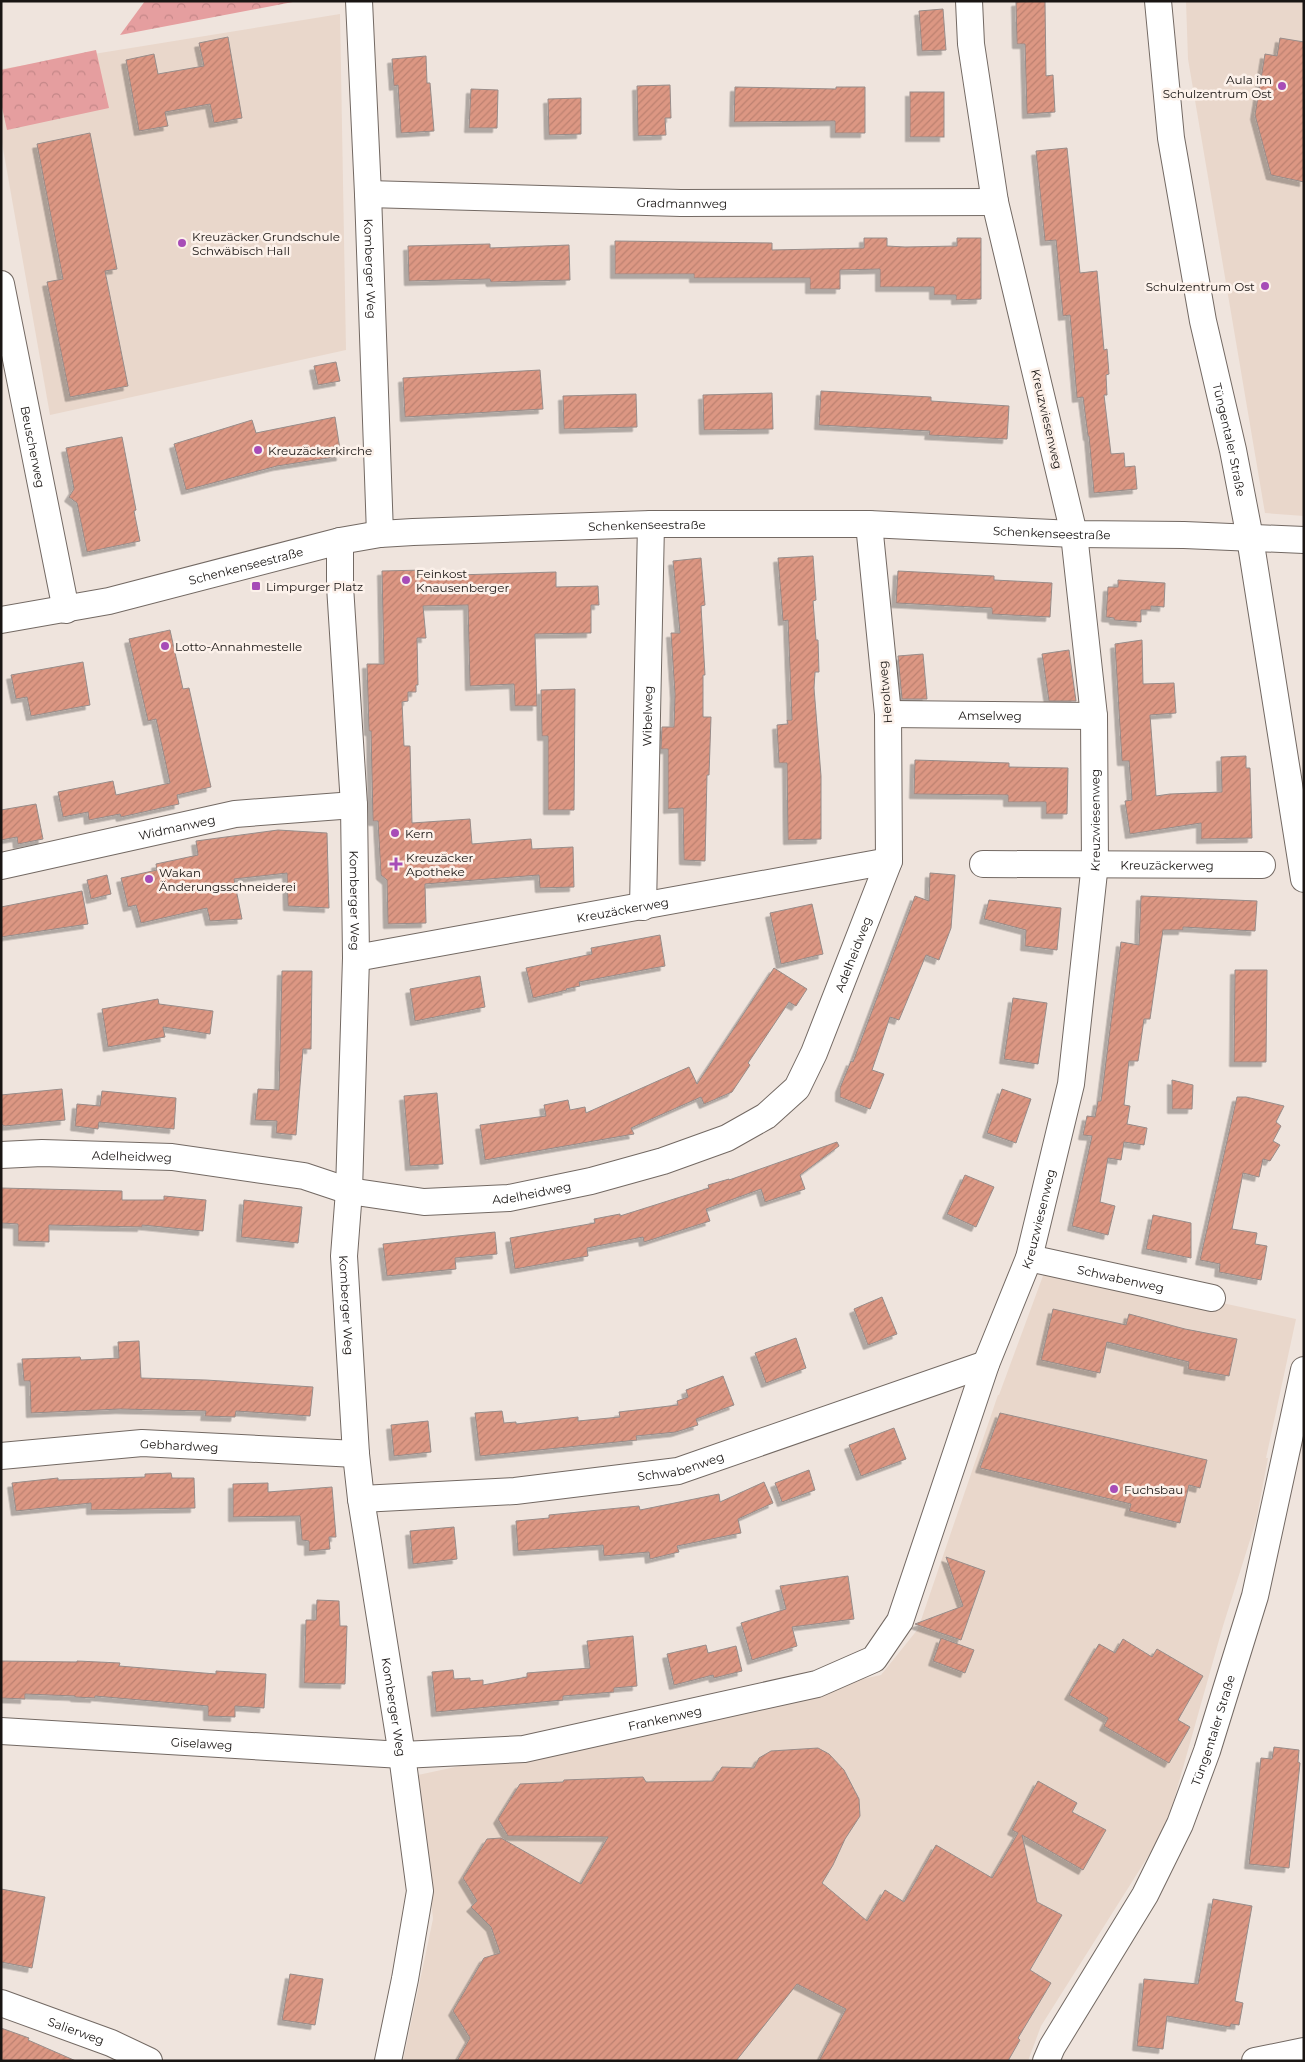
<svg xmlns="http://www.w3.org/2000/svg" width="1305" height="2062" viewBox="0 0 1305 2062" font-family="Montserrat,sans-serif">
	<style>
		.built { fill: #e9d7cb }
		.park { fill: url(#park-crowns) }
		.building { fill: url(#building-hatch); stroke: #988c89; filter: url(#shadow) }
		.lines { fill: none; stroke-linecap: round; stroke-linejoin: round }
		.minor-casing { stroke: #736963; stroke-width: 28 }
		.minor { stroke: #fff; stroke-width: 26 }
		.poi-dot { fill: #a74cb7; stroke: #fcf1ea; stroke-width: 2 }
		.labels { text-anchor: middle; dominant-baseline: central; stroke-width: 5; stroke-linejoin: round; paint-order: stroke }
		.poi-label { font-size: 12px; fill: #191513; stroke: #fcf1ea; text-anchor: start }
		.street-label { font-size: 12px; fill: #191513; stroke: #fcf1ea }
	</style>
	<defs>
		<pattern id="park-crowns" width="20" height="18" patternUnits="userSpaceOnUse" patternTransform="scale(1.25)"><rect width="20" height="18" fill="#e59e9f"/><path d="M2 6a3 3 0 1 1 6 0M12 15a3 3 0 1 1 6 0" fill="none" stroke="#c48788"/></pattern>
		<pattern id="building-hatch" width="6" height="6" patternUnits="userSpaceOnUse" patternTransform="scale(1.25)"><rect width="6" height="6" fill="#dc9783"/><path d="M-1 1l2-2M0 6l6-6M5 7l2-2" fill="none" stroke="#bc8170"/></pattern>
		<filter id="shadow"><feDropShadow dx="-4.5" dy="4.5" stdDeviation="0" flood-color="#0004"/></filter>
	</defs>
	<rect width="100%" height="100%" fill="#efe4dd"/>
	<g class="built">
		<path d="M1186,1H1304V516L1265,513L1188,59Z"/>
		<path d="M340,14L346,350L50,415L1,137V69Z"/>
		<path d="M1047,1265L1296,1319L1266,1458H1268L1256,1521L1223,1626L1166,1828L1041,2026L1028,2061H403L433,1919L418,1775L881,1675L918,1629L998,1395H999Z"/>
	</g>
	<g class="park">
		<path d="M145,1H298L120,35Z"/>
		<path d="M96,50L109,108L7,130L1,103V70Z"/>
	</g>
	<g class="building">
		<path d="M1031,1H1045L1046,76L1053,75L1055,112L1027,114L1025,44H1017L1016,2Z"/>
		<path d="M943,9L946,50L922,51L919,11Z"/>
		<path d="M228,37L242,118L214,123L210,104L165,112L168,126L139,131L126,60L154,54L158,74L204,66L199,43Z"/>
		<path d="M1280,38L1304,42V182L1271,175L1255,115L1265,54L1277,56Z"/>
		<path d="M426,56L427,83H430L434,131L401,133L398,85L394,86L392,59Z"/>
		<path d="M670,85L671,118H665L666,135L638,136L637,86Z"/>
		<path d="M735,87L836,89V87H865V133H835V121L734,122Z"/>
		<path d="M471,89L498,90L497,128H469Z"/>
		<rect x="910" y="92" width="34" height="45"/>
		<path d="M581,98V134L549,135L548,99Z"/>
		<path d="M90,133L117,269L105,271L128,386L70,397L47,282L63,279L37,144Z"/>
		<path d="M1067,148L1080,273L1097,271L1104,350L1107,349L1109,374L1106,375L1107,395H1104L1111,454L1124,453L1125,467L1135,466L1137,489L1094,493L1089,436H1088L1083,397L1077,398L1070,315L1063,316L1056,240L1045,241L1036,151Z"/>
		<path d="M864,238H887V246L905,247L957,246V238H981V299L956,300V295H934V287H880V269L840,270V289H810V278H694V274H615V241L772,243V250L864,248Z"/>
		<path d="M490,244V248L569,245L570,280L491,282L490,279L409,281L408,246Z"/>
		<path d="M336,362L340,381L318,385L314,366Z"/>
		<path d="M540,370L543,409L405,417L403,378Z"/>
		<path d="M821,391L931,397V401L1009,406L1007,439L929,435L930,431L819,425Z"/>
		<path d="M772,393L773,429L704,430L703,395Z"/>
		<path d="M636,394L637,427L564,429L563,396Z"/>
		<path d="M335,417L341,456L277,466L186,490L174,444L252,420L256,433Z"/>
		<path d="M122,437L136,510L134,511L140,541L87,552L77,503L69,497L74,489L66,448Z"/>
		<path d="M813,556L816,600L813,601L816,640H818L819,672H815L814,688L821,776V839L788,840L787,763H779L777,725L788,724L787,720H792L788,620L783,621L778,558Z"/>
		<path d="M701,558L705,605L701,606L705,675H703V717H711L709,775H707L705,861L684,860L683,808L668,809V749H661L662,727H674L675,694L671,633H680L673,561Z"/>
		<path d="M424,570V576L556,572V587L598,586L599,605H591V633L535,634L537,706H515L514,684L470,686L468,605L423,606L426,638H417L418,685H416V692H408V701L402,702L404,746H410L412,823L470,819L472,844L531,839L532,849L573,847L574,887L540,888L539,875L425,884L426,923L388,924L387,880L381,875L378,821H373L371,731H369L367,664H384L382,571Z"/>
		<path d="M898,571L994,576V580L1052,583L1050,617L992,614V608L896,603Z"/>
		<path d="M1118,580L1165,583L1164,607L1151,606V610H1141V622L1114,620V618L1106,617L1108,587H1118Z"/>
		<path d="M170,630L183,689L189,688L211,787L177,795L179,804L121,817L120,814L89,820L88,812L63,817L58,792L113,781L116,795L170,783L156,719L148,721L129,639Z"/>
		<path d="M1142,640L1143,684L1174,683L1176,713L1150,715L1156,796L1170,794L1222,792L1221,757L1246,756V768H1250L1252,838L1201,839V823L1130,834L1125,801L1132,800L1129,761H1122L1115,644Z"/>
		<path d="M1069,650L1076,701H1049L1042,654Z"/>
		<path d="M923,654L927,699H902L898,656Z"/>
		<path d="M83,662L90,705L31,716L27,697L16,699L11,675Z"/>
		<path d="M575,689L574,810H548V736H542L541,690Z"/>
		<path d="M915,760L1009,763V767L1068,768L1067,814H1046V802H1008V795L914,794Z"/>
		<path d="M36,804L43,839L18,844L17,837L1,840V810Z"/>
		<path d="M278,830L327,833L329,908L288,906L287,873L234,879L242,919L210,921L207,908L141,923L136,905L128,907L121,878L157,870L156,864L198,855L196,841Z"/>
		<path d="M930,873L955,875L951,928L939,960L926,955L899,1020L890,1017L872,1070L884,1074L870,1109L840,1097V1088L851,1061L853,1062L915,896L929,901Z"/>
		<path d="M107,875L111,894L91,899L87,880Z"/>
		<path d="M82,891L88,924L1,937V907Z"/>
		<path d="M1141,896L1257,901L1255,931L1183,927V930H1163L1150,1019H1144L1138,1061H1129L1124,1105L1130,1106L1127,1124L1147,1128L1144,1145L1124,1142L1121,1160L1108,1158L1100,1202L1115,1206L1108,1235L1072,1226L1092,1136L1083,1135L1087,1116L1095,1117L1098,1101H1101L1121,942L1139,945Z"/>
		<path d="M989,900L1061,908L1057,950L1025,946L1026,930L984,919Z"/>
		<path d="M812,904L823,954L781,964L770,913Z"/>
		<path d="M660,935L665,966L579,982L580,986L566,989L567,990L533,998L526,968L592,954L591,948Z"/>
		<path d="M774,968L807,989L796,1006L789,1002L748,1063L750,1065L732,1092L704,1104L701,1097L631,1128L634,1134L485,1160L480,1125L546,1116L544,1105L568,1100L570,1110L585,1107L586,1113L689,1067L697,1084Z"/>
		<path d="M1235,970H1267L1266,1062H1234Z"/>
		<path d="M282,971H312L311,1049H303L296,1135L276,1133L277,1121L255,1120L258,1089L279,1090Z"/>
		<path d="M480,976L485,1007L415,1021L410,989Z"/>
		<path d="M1013,998L1047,1003L1038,1064L1004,1059Z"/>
		<path d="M158,999L159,1004L213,1011L210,1034L163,1027L165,1037L108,1047L102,1009Z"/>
		<path d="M1172,1080L1193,1085L1192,1109H1172Z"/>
		<path d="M62,1089L65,1120L5,1126L1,1124V1095Z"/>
		<path d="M1002,1089L1031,1099L1016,1143L987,1133Z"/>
		<path d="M102,1091L176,1098L174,1129L99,1122L98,1129L75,1126L77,1104L100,1106Z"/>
		<path d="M437,1093L443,1164L410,1166L404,1096Z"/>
		<path d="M1237,1097H1246L1284,1106L1276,1122L1281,1126L1273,1141L1280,1145L1270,1161L1263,1159L1259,1177L1243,1173L1232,1229L1257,1233L1255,1244L1267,1246L1261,1280L1219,1272L1220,1264L1200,1260Z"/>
		<path d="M837,1142L839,1146L800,1175L805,1189L765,1202L761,1189L706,1209L710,1221L644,1242L643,1237L587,1248L588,1256L515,1269L510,1238L595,1223L594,1219L620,1214V1216L709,1188L708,1185L729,1179V1180Z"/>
		<path d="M965,1175L994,1187L976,1227L947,1214Z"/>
		<path d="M1,1188L122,1191V1200H164V1196L206,1200L203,1231L142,1225V1227L49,1225V1242L18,1241V1224L1,1223Z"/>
		<path d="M244,1200L302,1207L298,1243L241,1237Z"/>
		<path d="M1153,1215L1191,1223V1258L1146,1249Z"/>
		<path d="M495,1232L497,1254L455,1258L456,1269L387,1276L383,1244Z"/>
		<path d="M882,1297L897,1334L868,1345L854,1309Z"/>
		<path d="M1053,1309L1126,1325L1129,1314L1185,1329L1237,1339L1229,1376L1188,1369L1189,1362L1107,1342L1100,1373L1041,1360Z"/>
		<path d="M796,1338L806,1368L766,1383L755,1353Z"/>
		<path d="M139,1341L141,1378L206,1380L313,1387L310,1416L236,1411L235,1417L205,1416L206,1411L120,1409L31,1413L30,1381H24L22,1359L80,1357L81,1360L119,1358L118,1342Z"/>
		<path d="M723,1376L734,1405L696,1419L698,1425L676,1432L636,1436L637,1440L480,1456L475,1413L502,1411L504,1423L516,1422V1424L578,1417V1421L620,1417L619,1412L678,1405L677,1401L688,1397L686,1390Z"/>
		<path d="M1000,1413L1207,1460L1200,1488L1189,1485L1180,1523L1129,1511L1131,1504L980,1468Z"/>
		<path d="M428,1421L431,1452L394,1456L391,1425Z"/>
		<path d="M894,1428L906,1459L861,1476L849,1445Z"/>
		<path d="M809,1470L815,1490L782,1502L775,1483Z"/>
		<path d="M171,1473L172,1478H194L195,1508L91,1510V1503L16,1511L12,1483L58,1478V1480L145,1477V1474Z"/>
		<path d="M764,1482L773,1503L738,1519L741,1533L677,1546L679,1552L650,1559L649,1552L604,1556L603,1545L518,1551L516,1521L549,1518V1515L639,1506L640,1510L719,1494L720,1502Z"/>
		<path d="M268,1483V1492L332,1487L336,1537H329L330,1549L309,1551V1541L302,1540L300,1516L233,1517V1484Z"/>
		<path d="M454,1527L457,1559L413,1564L410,1531Z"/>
		<path d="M946,1557L985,1571L961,1640L915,1624L963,1606Z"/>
		<path d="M848,1576L854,1619L792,1627L797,1646L752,1660L741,1623L786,1609L780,1586Z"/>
		<path d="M317,1600L339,1601L340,1626H347L345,1684L304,1683L306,1620H316Z"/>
		<path d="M633,1636L637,1686L614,1688V1692L563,1696V1700L436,1712L432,1672L453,1670L454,1679L470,1678V1681L483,1680V1685L527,1677V1673L590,1668L587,1641Z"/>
		<path d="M941,1638L974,1650L965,1673L933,1661Z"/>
		<path d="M1123,1639L1152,1657L1157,1649L1203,1676L1178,1720L1190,1727L1169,1763L1104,1726L1108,1718L1069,1695L1099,1644L1115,1653Z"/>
		<path d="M706,1645L708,1653L736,1646L742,1671L714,1678L713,1675L674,1685L667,1654Z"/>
		<path d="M1,1661L77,1662V1661L120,1663L119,1666L216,1674V1671L266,1674L264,1708L235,1706V1717L208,1716V1706L95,1696V1698L75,1697V1696L25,1694V1699L1,1698Z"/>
		<path d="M1274,1747L1299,1750L1298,1762L1300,1763L1289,1868L1249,1864L1261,1758L1272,1759Z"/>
		<path d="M818,1748L829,1754L844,1770L859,1799L860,1816L845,1839L833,1865L822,1883L867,1921L885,1890L904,1902L936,1845L992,1878L1018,1833L1012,1830L1038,1781L1077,1803L1072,1812L1106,1830L1083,1870L1022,1835L1037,1902L1062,1915L1030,1970L1051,1983L1018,2038L1020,2040L1008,2061H819L846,2009L797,1984L736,2061H457L470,2038L453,2011L484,1958L500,1953L491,1927L471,1907L477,1901L463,1878L487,1839L501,1838L581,1884L608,1837L508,1836L498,1819L520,1784L563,1782L564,1780L643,1777L646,1782L713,1781L722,1767L754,1768L759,1758L771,1751Z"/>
		<path d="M1,1889L45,1897L32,1968L1,1962Z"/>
		<path d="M1213,1899L1252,1906L1235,2001L1243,2003L1239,2025L1231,2024L1230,2027L1167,2016L1163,2049L1137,2046L1144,1979L1198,1984Z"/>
		<path d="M290,1974L323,1979L315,2025L282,2020Z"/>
		<path d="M1,2028L29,2038L28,2040L76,2061H1Z"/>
	</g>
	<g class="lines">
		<g class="minor-casing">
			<g id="minor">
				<path id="s1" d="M359,1L368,194L380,534"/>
				<path id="s2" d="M1158,1L1171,138L1203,321L1233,450L1250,538L1304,879"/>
				<path id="s3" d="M368,194L681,203L995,202"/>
				<path id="s4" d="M1,284L66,610"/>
				<path id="s5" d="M340,541V586L354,805L356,958L349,1191L344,1256L356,1454L361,1499L402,1755L420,1891L405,1979L388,2061"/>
				<path id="s6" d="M1,620L109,601L340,541L380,534L413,532L651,524H869L1074,534L1184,535L1304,540"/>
				<path id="s7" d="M888,714L1094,716"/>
				<path id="s8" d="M983,864L1262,865"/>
				<path id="s9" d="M1,866L235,814L354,805"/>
				<path id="s10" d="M643,907L651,524"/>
				<path id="s11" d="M356,958L889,861"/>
				<path id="s12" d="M1,1155L42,1153L172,1157L304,1176L349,1191L424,1202L509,1198L591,1181L663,1161L727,1138L766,1116L797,1088L814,1053L889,861L888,714L869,524"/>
				<path id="s13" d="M1029,1258L1212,1298"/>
				<path id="s14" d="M1,1456L142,1443L356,1454"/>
				<path id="s15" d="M361,1499L515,1491L678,1471L986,1364"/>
				<path id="s16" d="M1,1731L402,1755L524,1749L817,1684L874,1659L900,1621L986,1364L1029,1258L1071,1084L1095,863L1094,716L1074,534L995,202L971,44L969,1"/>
				<path id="s17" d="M1,2003L111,2043L149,2061"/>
				<path id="s18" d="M1046,2061L1052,2047L1145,1895L1180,1824L1207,1751L1255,1596L1304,1370"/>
				<path d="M1255,2061L1304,2051"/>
			</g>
		</g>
		<use href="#minor" class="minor"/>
	</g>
	<g class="poi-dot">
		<circle cx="1282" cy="86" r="5"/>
		<circle cx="182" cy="243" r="5"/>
		<circle cx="1265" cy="286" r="5"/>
		<circle cx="258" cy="450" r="5"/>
		<circle cx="406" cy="580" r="5"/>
		<rect x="251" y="581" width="10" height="10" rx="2.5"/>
		<circle cx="165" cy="646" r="5"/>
		<circle cx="395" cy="833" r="5"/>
		<path d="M393.5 856.5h5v5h5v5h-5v5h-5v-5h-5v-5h5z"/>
		<circle cx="149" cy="879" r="5"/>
		<circle cx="1114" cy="1489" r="5"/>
	</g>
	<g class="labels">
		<g class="poi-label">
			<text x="1272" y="79" text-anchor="end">Aula im<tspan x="1272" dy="14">Schulzentrum Ost</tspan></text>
			<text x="192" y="236">Kreuzäcker Grundschule<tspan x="192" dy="14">Schwäbisch Hall</tspan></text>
			<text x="1255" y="286" text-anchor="end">Schulzentrum Ost</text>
			<text x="268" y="450">Kreuzäckerkirche</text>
			<text x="416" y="573">Feinkost<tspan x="416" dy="14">Knausenberger</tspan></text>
			<text x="266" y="586">Limpurger Platz</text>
			<text x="175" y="646">Lotto-Annahmestelle</text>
			<text x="405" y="833">Kern</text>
			<text x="406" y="857">Kreuzäcker<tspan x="406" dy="14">Apotheke</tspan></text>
			<text x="159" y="872">Wakan<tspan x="159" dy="14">Änderungsschneiderei</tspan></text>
			<text x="1124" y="1489">Fuchsbau</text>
		</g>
		<g class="street-label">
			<text stroke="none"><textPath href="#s3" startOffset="314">Gradmannweg</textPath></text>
			<text stroke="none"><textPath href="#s1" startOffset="268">Komberger Weg</textPath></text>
			<text transform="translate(1047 419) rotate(77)">Kreuzwiesenweg</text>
			<text stroke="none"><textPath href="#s2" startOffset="445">Tüngentaler Straße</textPath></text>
			<text stroke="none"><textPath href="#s4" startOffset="166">Beuscherweg</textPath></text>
			<text stroke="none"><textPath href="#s6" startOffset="656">Schenkenseestraße</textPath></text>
			<text stroke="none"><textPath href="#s6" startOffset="1061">Schenkenseestraße</textPath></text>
			<text stroke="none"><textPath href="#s6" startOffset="251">Schenkenseestraße</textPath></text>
			<text transform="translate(885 692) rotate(-95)">Heroltweg</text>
			<text stroke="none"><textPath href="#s10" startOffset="191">Wibelweg</textPath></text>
			<text stroke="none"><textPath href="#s7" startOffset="102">Amselweg</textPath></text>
			<text stroke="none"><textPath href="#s16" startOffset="1762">Kreuzwiesenweg</textPath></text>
			<text stroke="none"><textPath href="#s9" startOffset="180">Widmanweg</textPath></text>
			<text stroke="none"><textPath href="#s8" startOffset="184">Kreuzäckerweg</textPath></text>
			<text stroke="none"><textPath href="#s5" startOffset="360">Komberger Weg</textPath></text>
			<text stroke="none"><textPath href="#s11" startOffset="271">Kreuzäckerweg</textPath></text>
			<text stroke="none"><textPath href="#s12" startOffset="971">Adelheidweg</textPath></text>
			<text stroke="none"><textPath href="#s12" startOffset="131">Adelheidweg</textPath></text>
			<text stroke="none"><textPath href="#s12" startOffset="536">Adelheidweg</textPath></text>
			<text stroke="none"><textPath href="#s16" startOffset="1358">Kreuzwiesenweg</textPath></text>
			<text stroke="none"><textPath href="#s13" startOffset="94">Schwabenweg</textPath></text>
			<text stroke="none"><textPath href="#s5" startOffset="765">Komberger Weg</textPath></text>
			<text stroke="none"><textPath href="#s14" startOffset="179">Gebhardweg</textPath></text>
			<text stroke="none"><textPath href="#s15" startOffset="322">Schwabenweg</textPath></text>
			<text stroke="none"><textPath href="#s5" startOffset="1170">Komberger Weg</textPath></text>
			<text stroke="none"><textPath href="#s16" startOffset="668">Frankenweg</textPath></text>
			<text stroke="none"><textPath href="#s18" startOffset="372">Tüngentaler Straße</textPath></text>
			<text stroke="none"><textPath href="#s16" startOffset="201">Giselaweg</textPath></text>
			<text stroke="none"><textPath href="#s17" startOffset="80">Salierweg</textPath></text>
		</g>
	</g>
	<rect width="1305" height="2062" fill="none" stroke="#191513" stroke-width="5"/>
</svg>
